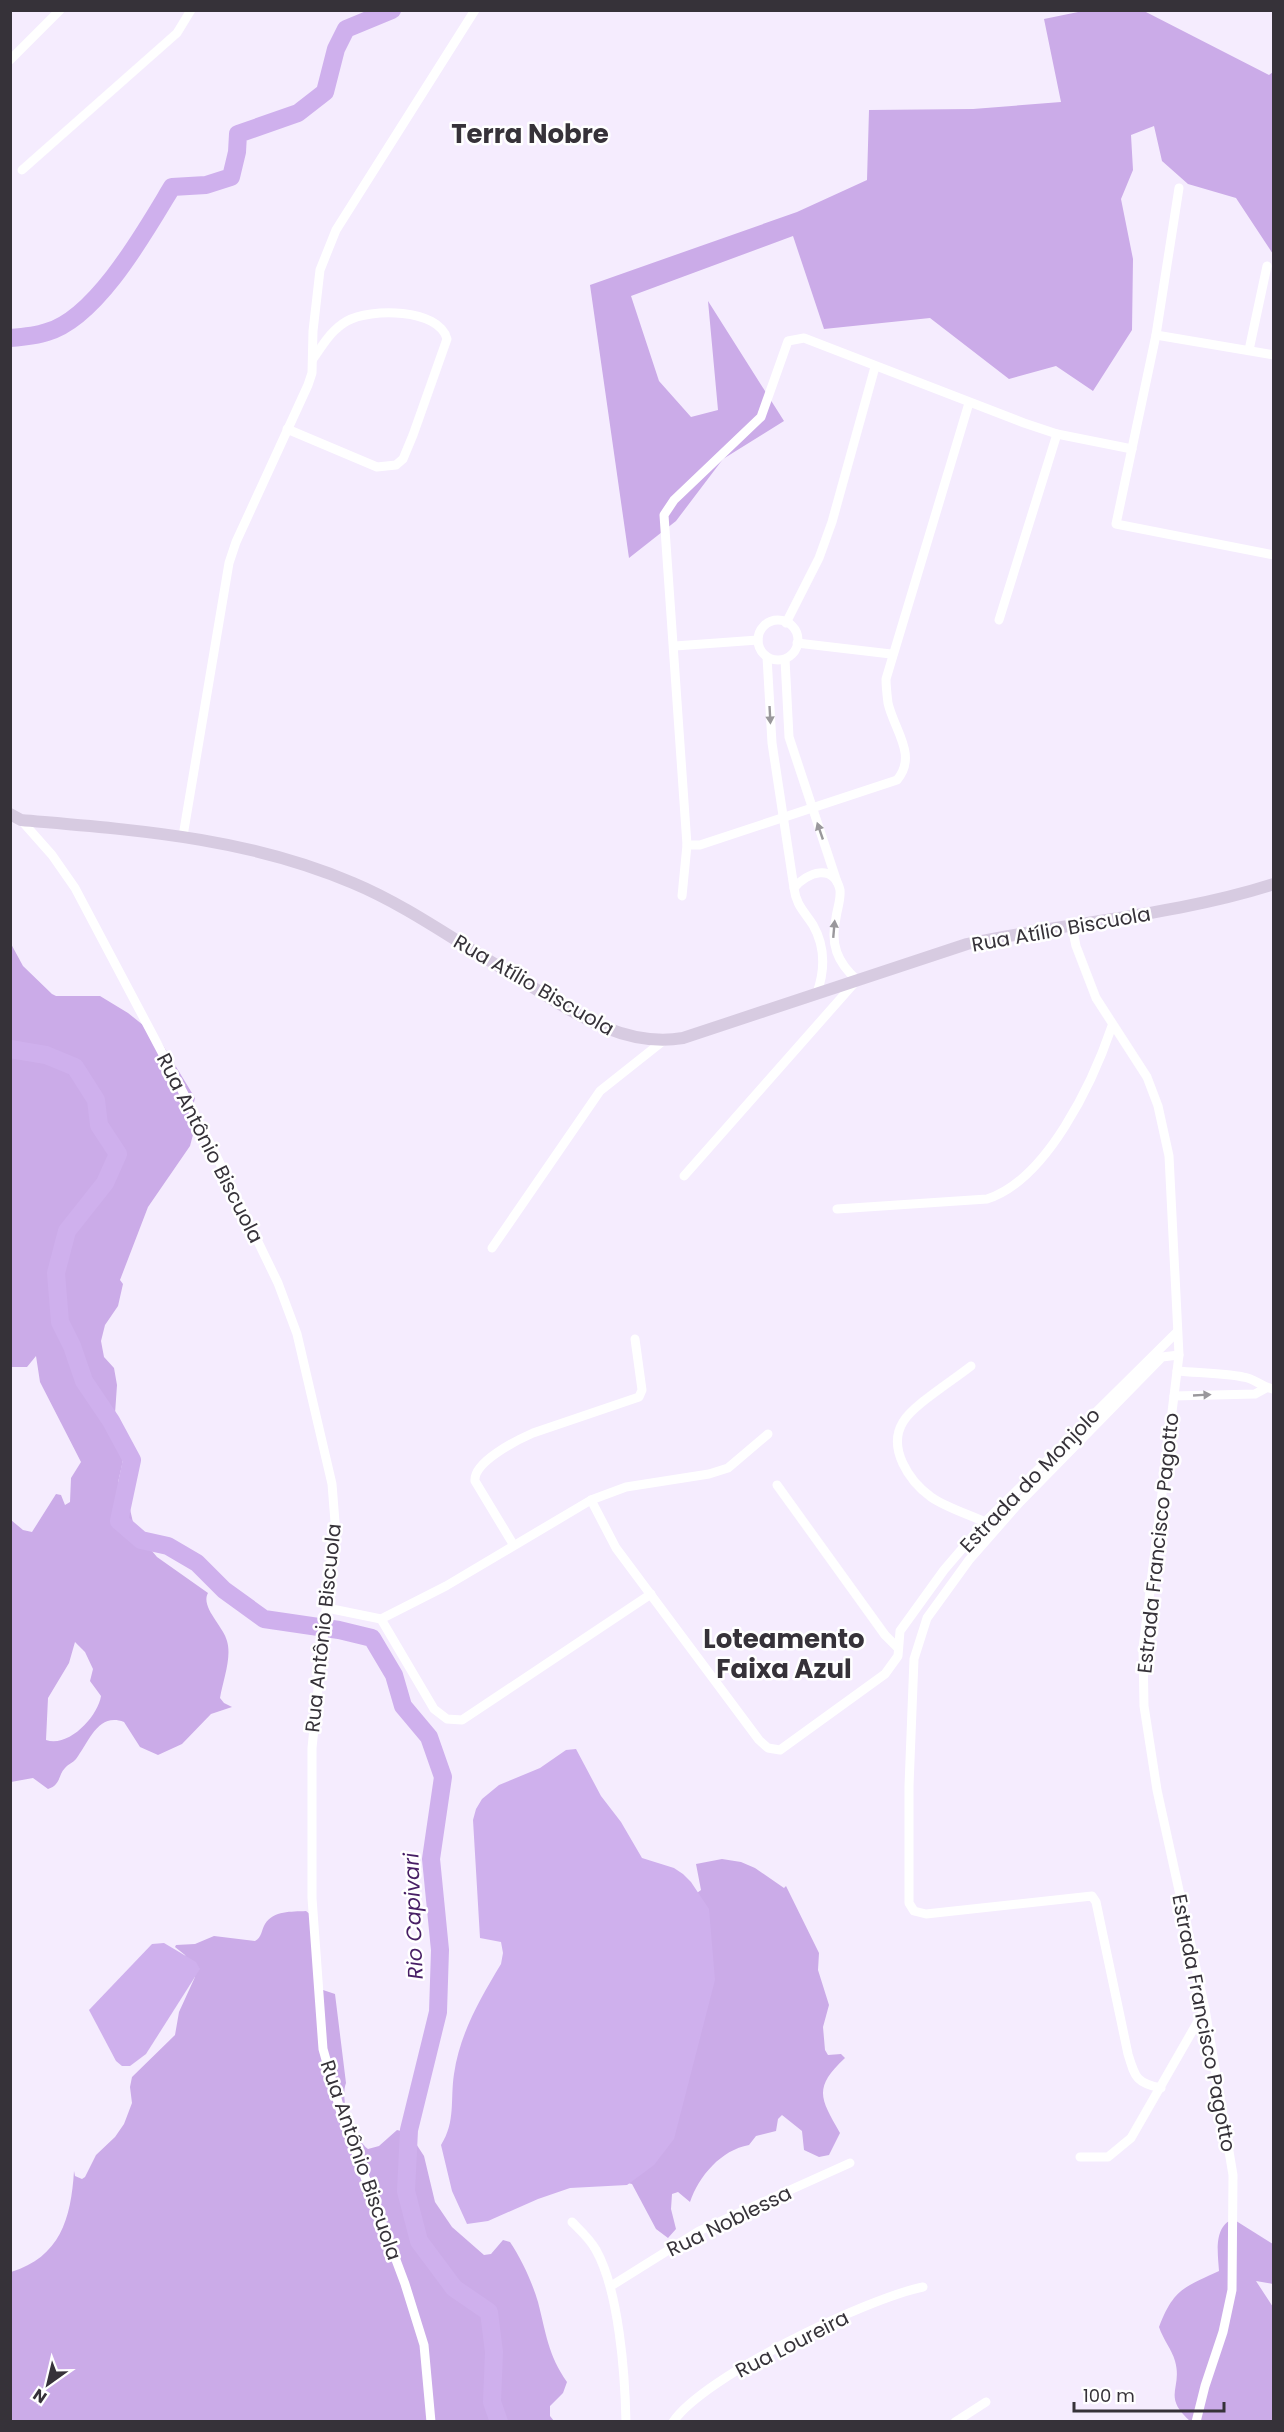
<svg xmlns="http://www.w3.org/2000/svg" width="1284" height="2432" viewBox="0 0 1284 2432" font-family="Poppins,sans-serif">
	<style>
		.forest { fill: #cbabe8; fill-rule: evenodd }
		.water { fill: #cfb0ed }
		.lines { fill: none; stroke-linecap: round; stroke-linejoin: round }
		.river { stroke: #cfb0ed; stroke-width: 18 }
		.street { stroke: #fff; stroke-width: 9 }
		.secondary { stroke: #d7cbe1; stroke-width: 12 }
		.oneway { fill: #9a989c }
		.labels { text-anchor: middle; dominant-baseline: central; stroke-width: 5; stroke-linejoin: round; paint-order: stroke }
		.street-label { font-size: 20px; fill: #363239; stroke: #fff }
		.water-label { font-size: 21px; font-style: italic; fill: #471e65; stroke: #fff }
		.district-label { font-size: 26px; font-weight: bold; fill: #363239; stroke: #fff }
	</style>
	<rect width="100%" height="100%" fill="#f5ecfe"/>
	<g class="forest">
		<path d="M1083,11H1144L1269,75L1273,72V254L1236,198L1188,184L1162,161L1154,126L1131,135L1133,170L1121,199L1133,259L1132,330L1093,391L1056,366L1009,379L930,318L824,329L793,236L631,296L659,381L691,417L718,410L708,301L784,421L723,459L676,521L629,558L590,285L797,212L867,180L869,110L973,109L1061,102L1044,19Z"/>
		<path d="M10,942L23,966L52,994L56,996H100L128,1013L158,1037L195,1098L191,1114L194,1131L190,1146L148,1207L120,1280L123,1284L118,1306L105,1325L101,1341L104,1357L114,1368L117,1385L114,1428C130,1444 122,1463 118,1483L127,1496L135,1531L157,1557L208,1593C200,1607 224,1627 227,1641C232,1658 223,1680 220,1698L224,1703L232,1707L211,1714L182,1744L158,1755L140,1747L124,1722C98,1712 89,1742 76,1759C73,1763 68,1764 65,1768C58,1775 61,1785 48,1789L33,1778L11,1782V1520L23,1530L32,1532L56,1494L61,1495L65,1505L70,1502L71,1478L81,1462L40,1382L36,1356L27,1367H11ZM75,1642L85,1652L93,1669L90,1681L101,1696C98,1716 69,1748 46,1740L48,1698L69,1663Z"/>
		<path d="M722,1859L741,1862L755,1868L784,1888L786,1886L819,1953L818,1970L829,2005L823,2027L825,2050L828,2055L841,2054L845,2058C813,2088 820,2098 840,2133L829,2155L819,2157L804,2150L802,2131L782,2115L778,2119L776,2131L756,2136L749,2145C721,2150 699,2176 690,2202L678,2192L672,2194L671,2209L676,2229L668,2238L656,2229L632,2184L609,2179L690,1898L701,1890L696,1864Z"/>
		<path d="M306,1911L311,1915L317,1988L335,1994L346,2083C339,2101 354,2138 368,2149L379,2146L397,2130L409,2133L424,2156L435,2202L452,2227L484,2255L491,2254L503,2240L510,2242C522,2260 532,2282 538,2302C546,2333 548,2355 567,2382L563,2393L550,2406V2416L554,2421L11,2422V2272C60,2257 71,2219 74,2171L75,2176L82,2179L85,2177L96,2155L115,2137L124,2124L132,2103L130,2087L132,2077L175,2035L179,2012L195,1977L185,1955L175,1947L176,1945L195,1944L214,1936L255,1941C262,1937 261,1931 265,1924C274,1910 291,1912 306,1911Z"/>
		<path d="M1233,2219L1273,2244V2284L1256,2281L1273,2307V2421L1191,2422C1161,2396 1183,2389 1175,2361C1172,2350 1163,2339 1159,2327C1174,2288 1185,2287 1219,2271C1218,2254 1213,2227 1233,2219Z"/>
	</g>
	<g class="water">
		<path d="M576,1749L601,1796L621,1822L642,1858L674,1868L683,1874L691,1882L709,1909L715,1980L674,2139L654,2165L627,2185L570,2188L538,2199L488,2221L467,2224L452,2191L441,2145C456,2121 450,2100 454,2074C460,2033 480,1999 501,1964L503,1953L501,1942L480,1938L473,1820L476,1809L482,1799L499,1785L540,1768L566,1750Z"/>
		<path d="M164,1943L196,1962L200,1969L146,2054L130,2066H122L116,2061L89,2010L152,1944Z"/>
	</g>
	<g class="lines">
		<g class="river">
			<path d="M10,338C23,337 36,336 47,332C97,318 146,230 172,187L206,185L231,177L237,152L238,134L298,113L325,92L336,49L346,29L392,10"/>
			<path d="M10,1049L46,1055L75,1067L96,1100L99,1125L118,1154L105,1183L67,1231L56,1273L60,1322L72,1346L84,1381L111,1421L132,1460L119,1521L141,1540L168,1546L197,1563L224,1590L264,1619L339,1630L372,1638L394,1675L403,1706L429,1737L443,1777L431,1859L440,1950L438,2012L409,2130L406,2191L419,2241L454,2288L489,2312L494,2352L492,2402L499,2422"/>
		</g>
		<g class="street">
			<path d="M10,60L60,10"/>
			<path d="M22,170L177,33L191,10"/>
			<path d="M1179,188L1156,335L1116,524L1274,555"/>
			<path d="M1156,335L1274,355"/>
			<path d="M1249,350L1267,266"/>
			<path d="M287,429L377,467L396,465L403,459L413,435L447,339C439,308 370,308 347,321C331,330 323,345 313,359"/>
			<path d="M999,620L1057,434"/>
			<circle cx="778" cy="640" r="20"/>
			<path d="M786,623L819,558L832,522L875,367"/>
			<path d="M797,643L891,654"/>
			<path d="M675,646L758,640"/>
			<path d="M767,657L772,743L794,888"/>
			<path d="M785,659L789,737L837,882"/>
			<path d="M21,820L52,855L75,888L212,1147L278,1283L297,1334L332,1484L335,1522L312,1748V1898L323,2049L341,2113L405,2284L424,2345L431,2422"/>
			<path d="M183,836L229,563L236,542L308,385L312,373L313,331L320,270L336,230L475,10"/>
			<path d="M687,845L664,515L674,500L761,417L788,341L804,338L1024,423L1057,434L1132,449"/>
			<path d="M682,896L687,845H700L897,780C918,755 894,730 888,703C887,695 886,687 886,679L969,403"/>
			<path d="M1072,927L1076,946L1096,998L1147,1077L1158,1106L1169,1156L1179,1355L1143,1648L1144,1706L1157,1790L1205,2009L1233,2175L1232,2290L1223,2332L1205,2386L1196,2422"/>
			<path d="M684,1176L857,980C837,962 830,944 836,918C837,909 841,900 840,890C834,863 807,872 794,888C796,905 804,911 813,925C825,946 825,970 817,993"/>
			<path d="M837,1209L987,1199C1047,1180 1093,1082 1112,1026"/>
			<path d="M492,1248L600,1091L663,1041"/>
			<path d="M971,1366C955,1379 913,1405 903,1422C887,1448 909,1481 931,1497C947,1508 968,1514 985,1522"/>
			<path d="M1177,1371C1199,1373 1222,1373 1243,1377C1255,1378 1262,1388 1274,1389"/>
			<path d="M1174,1396L1255,1394L1266,1388"/>
			<path d="M777,1485L885,1635L898,1648"/>
			<path d="M591,1500L616,1548L759,1740L768,1748L780,1750L885,1674L898,1656L900,1631L944,1570L985,1522L1177,1332"/>
			<path d="M513,1544L475,1481C473,1462 517,1440 533,1433L639,1397L642,1390L635,1339"/>
			<path d="M327,1608L381,1619L446,1586L591,1500L626,1487L709,1474L728,1468L768,1434"/>
			<path d="M381,1619L434,1709L447,1719L462,1720L651,1594"/>
			<path d="M1161,2088C1136,2083 1135,2077 1128,2054L1096,1902L1092,1896L926,1914L914,1911L909,1903V1786L914,1659L927,1618L969,1560L1020,1502L1162,1357L1179,1355"/>
			<path d="M1080,2157H1108L1131,2138L1205,2009"/>
			<path d="M572,2222C581,2231 590,2239 596,2250C619,2291 625,2374 626,2422"/>
			<path d="M611,2286L699,2231L850,2163"/>
			<path d="M673,2422C704,2376 868,2298 923,2287"/>
			<path d="M955,2422L986,2402"/>
		</g>
		<path class="secondary" d="M10,814L21,820C134,830 246,837 353,883C408,906 458,943 510,973C563,1005 618,1049 683,1038L967,944C1069,922 1174,916 1274,884"/>
	</g>
	<defs><path id="oneway-solid" d="M-6-.8H1V-3.2L6.5 0L1 3.2V.8H-6Z" transform="scale(1.5)"/></defs>
	<g class="oneway">
		<use href="#oneway-solid" transform="translate(770 715) rotate(87)"/>
		<use href="#oneway-solid" transform="translate(820 831) rotate(-109)"/>
		<use href="#oneway-solid" transform="translate(834 929) rotate(-85)"/>
		<use href="#oneway-solid" transform="translate(1202 1395) rotate(-3)"/>
	</g>
	<g class="labels">
		<g class="street-label">
			<text transform="translate(1061 929) rotate(-10)">Rua Atílio Biscuola</text>
			<text transform="translate(534 985) rotate(30)">Rua Atílio Biscuola</text>
			<text transform="translate(210 1148) rotate(63)">Rua Antônio Biscuola</text>
			<text transform="translate(1030 1480) rotate(-46)">Estrada do Monjolo</text>
			<text transform="translate(1158 1543) rotate(-84)">Estrada Francisco Pagotto</text>
			<text transform="translate(323 1628) rotate(-84)">Rua Antônio Biscuola</text>
			<text transform="translate(1204 2023) rotate(79)">Estrada Francisco Pagotto</text>
			<text transform="translate(361 2160) rotate(71)">Rua Antônio Biscuola</text>
			<text transform="translate(729 2221) rotate(-26)">Rua Noblessa</text>
			<text transform="translate(792 2344) rotate(-27)">Rua Loureira</text>
		</g>
		<g class="water-label">
			<text transform="translate(413 1916) rotate(-92)">Rio Capivari</text>
		</g>
		<g class="district-label">
			<text x="530" y="134">Terra Nobre</text>
			<text x="784" y="1639">Loteamento<tspan x="784" dy="30">Faixa Azul</tspan></text>
		</g>
	</g>
	<rect width="1284" height="2432" fill="none" stroke="#363239" stroke-width="24"/>
	<g transform="translate(48 2384) rotate(214)" stroke="#ffffff" stroke-width="4.5" paint-order="stroke">
	<path d="M0-4.5L10 22L0 15L-10 22Z" fill="#363239"/>
	<text y="-9" font-size="16" font-weight="bold" text-anchor="middle" fill="#363239">N</text>
	</g>
	<path d="M1074 2402v9h150v-9" fill="none" stroke="#363239" stroke-width="3"/>
	<text x="1083" y="2402" font-size="18" fill="#363239" stroke="#ffffff" stroke-width="4.5" paint-order="stroke">100 m</text>
</svg>
